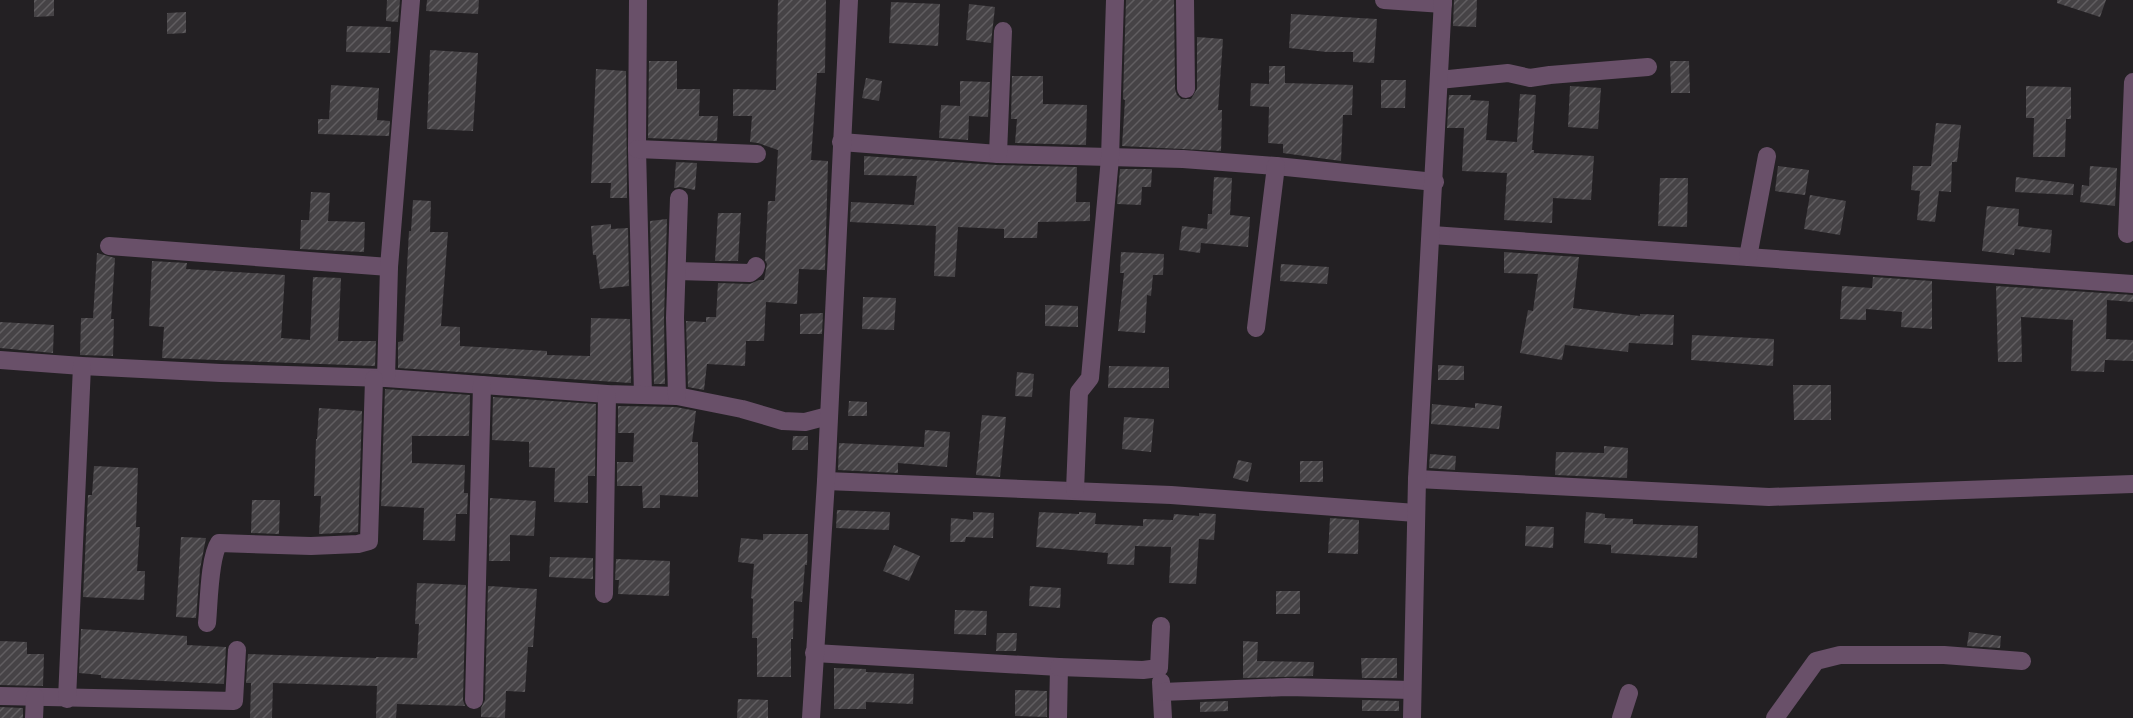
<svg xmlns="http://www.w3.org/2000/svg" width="2133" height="718" viewBox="0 0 2133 718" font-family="Arial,sans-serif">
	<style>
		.building { fill: url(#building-hatch) }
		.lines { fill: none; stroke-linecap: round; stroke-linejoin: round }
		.street { stroke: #695069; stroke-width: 18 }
	</style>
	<defs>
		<pattern id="building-hatch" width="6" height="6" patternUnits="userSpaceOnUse" patternTransform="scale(1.5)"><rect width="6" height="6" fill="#464346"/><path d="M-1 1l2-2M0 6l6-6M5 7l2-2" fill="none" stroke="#615e61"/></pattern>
	</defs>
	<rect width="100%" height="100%" fill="#232023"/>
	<g class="building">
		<path d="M34,0H54V16L34,17Z"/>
		<path d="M387,0H400L398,22L386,21Z"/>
		<path d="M427,0H479L478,14L426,11Z"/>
		<path d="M778,0H826L825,73H817L811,160L828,161L825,270L799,269L797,304L766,302L764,341H746L745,366L707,364L704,390L688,387L686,321L706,322V317H716L718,283L750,284L759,280H764L767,264L765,260L768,201H775L778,150L758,143L750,142L752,116H733V89L776,90Z"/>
		<path d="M1126,0H1174L1175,89L1177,95L1181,99H1191L1197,89V37L1223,39L1218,110H1222L1221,151L1122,146L1125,100L1123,99Z"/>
		<path d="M1454,0H1477L1476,27L1453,26Z"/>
		<path d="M2057,0H2106L2100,17L2057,3Z"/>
		<path d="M891,2L940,4L938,46L889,43Z"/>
		<path d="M969,4L995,7L991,43L966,40Z"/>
		<path d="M186,12V33L167,34V13Z"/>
		<path d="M1291,14L1377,19L1374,63L1353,62V52H1327L1289,48Z"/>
		<path d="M347,26L391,27L390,53L346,52Z"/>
		<path d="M430,50L478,53L473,131L427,129Z"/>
		<path d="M649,61H677V89H700L699,116H718L717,141L648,138Z"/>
		<path d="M1670,61H1689L1690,93H1671Z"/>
		<path d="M1269,66H1285V83L1353,85L1352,115H1343L1341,161L1283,153V144L1268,143L1269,107L1250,106L1251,83L1269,84Z"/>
		<path d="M596,69L626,71L627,198H610L611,183H591Z"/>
		<path d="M1012,76H1043V104L1087,105L1086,145L1015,143L1017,119H1011Z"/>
		<path d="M866,78L882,81L879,101L862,98Z"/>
		<path d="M1381,80H1406L1405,108H1381Z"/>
		<path d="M960,81L990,82L988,117L969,116L968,140L939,138L941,105L960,106Z"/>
		<path d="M331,85L379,88L377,120L390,121L389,136L318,134V119H329Z"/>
		<path d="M1570,86L1601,88L1598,129L1568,127Z"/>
		<path d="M2026,86L2071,87V119H2066L2065,157H2033L2034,118H2026Z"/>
		<path d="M1520,94L1536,95L1532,150H1534V153L1594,156L1591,200L1553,198L1552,223L1504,220L1507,173L1462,171L1464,128H1447L1449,95H1471L1470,100L1489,101L1486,140L1517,142Z"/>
		<path d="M1936,123L1961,125L1957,162H1952L1951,192L1939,191L1935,222L1917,220L1920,191L1911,190L1913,166H1931Z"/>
		<path d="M864,156L997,165L1077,167L1076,202H1090V221L1038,222L1037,238H1004V229L958,227L955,277L934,276L936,226L850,222L851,202L914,205L917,176L864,175Z"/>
		<path d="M676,162L697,163L695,190L680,187L674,188Z"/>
		<path d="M1778,166L1809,170L1805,195L1775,191Z"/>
		<path d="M2090,166L2117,168L2115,206L2080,202L2082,185L2089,186Z"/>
		<path d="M1120,169H1152L1151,187H1142L1141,205L1117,204Z"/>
		<path d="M1214,177L1232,178L1230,215L1250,217L1248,247L1201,243L1200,253L1179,250L1182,226L1207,229L1208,214H1212Z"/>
		<path d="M2016,177L2074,184L2073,195L2015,192Z"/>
		<path d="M1660,178H1688L1687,227L1658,226Z"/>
		<path d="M311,192L330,193L328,221L365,222L364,252L300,249L301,220H309Z"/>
		<path d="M1810,195L1846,201L1840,235L1804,229Z"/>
		<path d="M413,200L431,201L430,232H448L441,326L460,327V346L547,351V355L590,356L591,318L630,319L631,383L398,368V342L403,341L409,231H411Z"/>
		<path d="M1987,206L2019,209L2018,226L2052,230L2050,253L2015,249L2014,255L1982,251Z"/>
		<path d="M718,213H741L738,261H715Z"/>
		<path d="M667,219L664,318L665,384H654L650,221Z"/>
		<path d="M611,224V229L628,228L629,286L600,289L596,255H593L591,226Z"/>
		<path d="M1121,252L1164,254L1163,275H1153L1151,296L1147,295L1145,333L1118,331L1124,273H1120Z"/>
		<path d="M1504,252L1579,257L1573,308L1640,316V314L1674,315L1673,345L1629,343L1628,352L1565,345L1562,360L1520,353L1528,310L1533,311L1538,274L1504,273Z"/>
		<path d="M97,253L115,258L111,319H114L113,356L80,355L81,318H93Z"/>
		<path d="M152,261L187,263L186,269L285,275L281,338L310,340L313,277L341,278L338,341H376L375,366L162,358L164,327L149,326Z"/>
		<path d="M1281,264L1329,267L1327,284L1280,281Z"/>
		<path d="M1873,277L1932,281V329L1901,327L1902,312L1866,309V320L1840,319L1842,286L1872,288Z"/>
		<path d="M1996,286L2133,295V302L2107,300L2106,339L2133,340V361L2105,360L2104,372L2071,371L2073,320L2021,317L2022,362H1998Z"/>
		<path d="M863,297L896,298L894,330L862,329Z"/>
		<path d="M1045,305L1078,306V327L1045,326Z"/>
		<path d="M823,313L822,334H800V314Z"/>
		<path d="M0,322L54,325L53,353L0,348Z"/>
		<path d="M1692,335L1774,339L1773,366L1691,360Z"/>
		<path d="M1438,365L1464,366V380H1438Z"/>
		<path d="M1109,366L1169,367V388H1108Z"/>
		<path d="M1017,372L1034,374L1032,397L1015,396Z"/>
		<path d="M1793,385H1831V420H1794Z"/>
		<path d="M385,389L470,395L469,436H412V463L465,465L464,493H468L467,514H456L455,541L423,540L424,508L381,506Z"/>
		<path d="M493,397L596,404L595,476H588V503L554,502L555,468L529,467V442L492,440Z"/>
		<path d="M849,401L867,402V416H848Z"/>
		<path d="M1475,403L1502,406L1499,429L1431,424L1432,404L1475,408Z"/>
		<path d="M618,406L676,407L696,411L692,442H698V497L660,495V508H643L642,486H617V462H633L634,433H618Z"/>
		<path d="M319,408L362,411L358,532L319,534L321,496H314L316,439H317Z"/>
		<path d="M982,415L1006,417L1000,477L976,475Z"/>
		<path d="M1124,417L1154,419L1151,452L1122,449Z"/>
		<path d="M925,430L950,432L947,467L898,463V473L838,470L839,443L924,447Z"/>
		<path d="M793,436H808V450H792Z"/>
		<path d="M1604,446L1628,448L1627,478L1555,475L1556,452L1604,453Z"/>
		<path d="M1430,454L1456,456L1455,470L1429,468Z"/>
		<path d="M1238,460L1252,463L1248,482L1233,478Z"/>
		<rect x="1300" y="461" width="23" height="21"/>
		<path d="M94,466L138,468L136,527H140L137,571H145L144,600L83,597L88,495H92Z"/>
		<path d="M490,498L536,501L534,536L510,535V561H489Z"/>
		<path d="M252,500H280L279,534L251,533Z"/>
		<path d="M837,510L890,512L889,530L836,528Z"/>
		<path d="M973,512L994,513L993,538L966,537L965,542H950L951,518L973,520Z"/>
		<path d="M1039,512L1079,514V512L1096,513L1095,524L1143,526V519L1173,520L1174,514L1199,516V513L1216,514L1214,540L1199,539L1196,584L1169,583L1171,547L1135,546L1134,565L1107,564L1108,553L1036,547Z"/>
		<path d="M1586,512L1605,514V518L1633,519V524L1698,526L1697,558L1611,553V545L1584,543Z"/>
		<path d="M1330,518L1359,520L1358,554L1328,553Z"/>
		<path d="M1526,526L1554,527L1553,548L1525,546Z"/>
		<path d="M763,534H808L807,565H805L802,602L794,601L793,639H791V677H757V638H752L753,599L751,598L754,564L738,562L741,538L763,540Z"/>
		<path d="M181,537L206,538L200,569L196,618L176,617Z"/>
		<path d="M894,545L920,556L909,581L883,571Z"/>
		<path d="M550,557L593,558V579L549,577Z"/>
		<path d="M616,559L670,561L669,596L618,594L619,580H615Z"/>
		<path d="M417,583L466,585L463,700L465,706L397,704L396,718H376L377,686L273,683L272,718H250L251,683H246L248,654L376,658V657L417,658L419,624H415Z"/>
		<path d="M488,586L537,589L533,647H528L525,692L506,691L505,718L481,717V708L485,700Z"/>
		<path d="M1030,586L1061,588L1060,608L1029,606Z"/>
		<rect x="1276" y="591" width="24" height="23"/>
		<path d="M955,610L987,611L986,635L954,634Z"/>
		<path d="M81,629L187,636V645L226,647L224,684L101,678V675L79,673Z"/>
		<path d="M1969,632L2001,636L2000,648L1967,646Z"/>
		<path d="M997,633H1017L1016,651H996Z"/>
		<path d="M0,641L27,642V654H44L43,686L0,685Z"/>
		<path d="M1243,641L1258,642L1257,661L1314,662L1313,676L1243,678Z"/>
		<path d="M1361,658H1397V678H1362Z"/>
		<path d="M834,668L866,669V672L914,674L913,704L866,702V709H834Z"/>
		<path d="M1015,690L1047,691V717L1015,716Z"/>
		<path d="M738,699L768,700V718H737Z"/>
		<path d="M1362,700L1399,701V711H1362Z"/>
		<path d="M1228,701V711L1200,712V702Z"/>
		<path d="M0,707L23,708V718H0Z"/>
	</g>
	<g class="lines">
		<g class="street">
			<path d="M638,0L637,149L643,395"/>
			<path d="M1185,0L1186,89"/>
			<path d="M1384,0L1443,4"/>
			<path d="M1439,80L1508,73L1530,78L1550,75L1648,67"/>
			<path d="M841,142L998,154L1183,159L1276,166L1435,182"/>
			<path d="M637,149L757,154"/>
			<path d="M998,154L1003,31"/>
			<path d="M2127,234L2133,82"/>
			<path d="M1432,235L2133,284"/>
			<path d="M109,246L389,267"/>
			<path d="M1748,257L1767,156"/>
			<path d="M677,271L750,273L755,269L756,266"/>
			<path d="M1256,328L1276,166"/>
			<path d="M0,360L82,366L221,373L386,378L607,394L677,396L742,409L783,421L805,422L828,416"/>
			<path d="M386,378L389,267L411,0"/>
			<path d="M677,396L675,318L679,198"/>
			<path d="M1417,479L1769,497L2133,484"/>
			<path d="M826,481L1171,495L1416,513"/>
			<path d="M1075,490L1079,392L1090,378L1110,158L1115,0"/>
			<path d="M604,594L607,394"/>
			<path d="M207,623C209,604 209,558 219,543L311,546L358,544L369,541L374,379"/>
			<path d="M814,653L1059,667L1058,718"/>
			<path d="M1059,667L1143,670L1159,668L1161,626"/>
			<path d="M1161,682L1163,718"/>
			<path d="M1162,692L1287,687L1412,690"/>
			<path d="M0,696L234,701L237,650"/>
			<path d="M67,699L82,366"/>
			<path d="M474,700L482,385"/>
			<path d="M34,718L35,697"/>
			<path d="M811,718L826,481L849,0"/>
			<path d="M1412,718L1417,479L1443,0"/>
			<path d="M1621,718L1629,693"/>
			<path d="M1775,718L1816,661L1840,655H1944L2022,661"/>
		</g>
	</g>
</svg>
